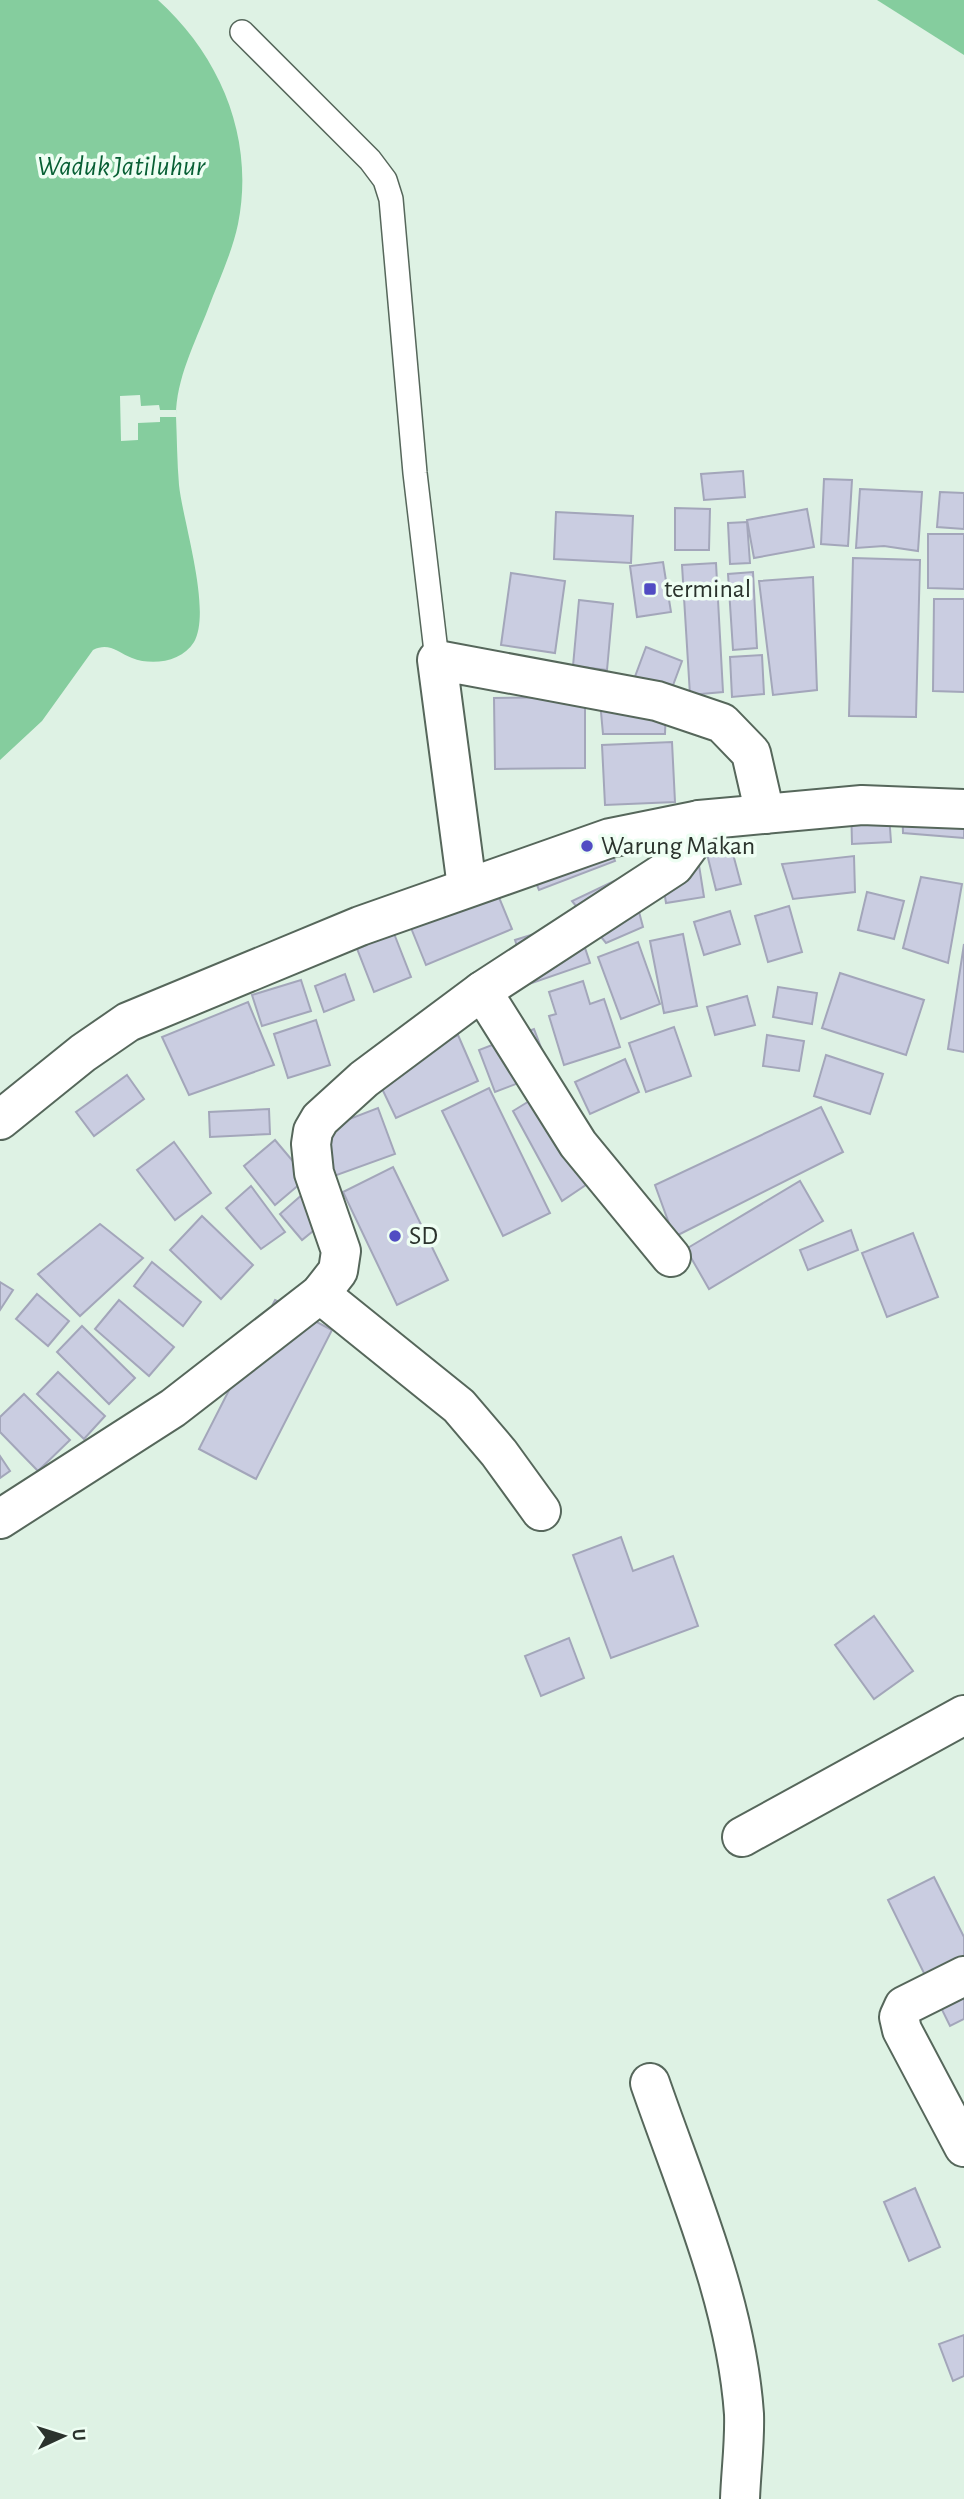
<svg xmlns="http://www.w3.org/2000/svg" width="964" height="2499" viewBox="0 0 964 2499" font-family="'Alegreya Sans',sans-serif">
	<style>
		.water { fill: #85cd9e }
		.pier { fill: #def2e4 }
		.building { fill: #cacde1; stroke: #a3a6ba; stroke-width: 2 }
		.lines { fill: none; stroke-linecap: round; stroke-linejoin: round }
		.service-casing { stroke: #56675b; stroke-width: 26 }
		.minor-casing { stroke: #56675b; stroke-width: 42 }
		.service { stroke: #fff; stroke-width: 23 }
		.minor { stroke: #fff; stroke-width: 38 }
		.poi-dot { fill: #514cc3; stroke: #eefef3; stroke-width: 2.5 }
		.labels { text-anchor: middle; dominant-baseline: central; stroke-width: 7; stroke-linejoin: round; paint-order: stroke }
		.poi-label { font-size: 26px; fill: #2b332d; stroke: #eefef3; text-anchor: start }
		.water-label { font-size: 28px; font-style: italic; fill: #075f34; stroke: #eefef3 }
	</style>
	<rect width="100%" height="100%" fill="#def2e4"/>
	<g class="water">
		<path d="M0,0H158C221,57 255,139 238,224C232,253 218,282 208,309C195,343 176,379 176,416C177,439 177,462 179,485C183,522 212,611 194,642C182,662 152,666 132,658C117,652 109,642 93,650L42,721L0,760Z"/>
		<path d="M877,0H964V55Z"/>
	</g>
	<path class="pier" d="M140,395L141,406L159,405L160,410H176V417H160V422L138,423V440L121,441L120,396Z"/>
	<g class="building">
		<path d="M743,471L745,497L704,500L701,474Z"/>
		<path d="M824,479L852,480L848,546L821,544Z"/>
		<path d="M860,489L922,492L918,551L884,546L856,548Z"/>
		<path d="M940,492L964,493V529L937,527Z"/>
		<path d="M675,508L710,509L709,550H675Z"/>
		<path d="M807,509L814,547L754,558L747,520Z"/>
		<path d="M556,512L633,516L631,563L554,559Z"/>
		<path d="M747,522L750,563L730,564L728,523Z"/>
		<path d="M928,534H964V589L928,588Z"/>
		<path d="M853,558L920,560L916,717L849,716Z"/>
		<path d="M663,562L671,612L637,617L630,566Z"/>
		<path d="M716,563L723,692L690,695L682,565Z"/>
		<path d="M753,572L757,648L733,650L728,574Z"/>
		<path d="M511,573L565,581L555,653L501,645Z"/>
		<path d="M813,577L817,690L773,695L759,581Z"/>
		<path d="M934,599H964V692L933,691Z"/>
		<path d="M579,600L613,604L607,670L573,666Z"/>
		<path d="M646,647L682,661L669,696L633,682Z"/>
		<path d="M762,655L764,694L732,697L730,657Z"/>
		<path d="M585,697V768L495,769L494,698Z"/>
		<path d="M600,701L666,707L665,734H603Z"/>
		<path d="M672,742L675,802L605,805L602,745Z"/>
		<path d="M902,797L964,799V838L903,833Z"/>
		<path d="M888,800L891,842L852,844L851,802Z"/>
		<path d="M603,831L615,861L539,890L527,861Z"/>
		<path d="M729,839L741,884L716,890L705,846Z"/>
		<path d="M854,856L855,892L793,899L782,864Z"/>
		<path d="M698,859L704,897L666,903L660,865Z"/>
		<path d="M629,874L643,927L606,943L572,901Z"/>
		<path d="M921,877L962,884L948,963L903,948Z"/>
		<path d="M491,878L512,929L426,965L405,913Z"/>
		<path d="M867,892L904,901L894,939L858,930Z"/>
		<path d="M789,906L802,952L768,962L755,916Z"/>
		<path d="M730,911L740,944L704,955L694,922Z"/>
		<path d="M576,921L590,963L529,984L515,940Z"/>
		<path d="M393,931L411,977L374,992L356,946Z"/>
		<path d="M683,934L697,1006L664,1013L650,941Z"/>
		<path d="M638,942L660,1004L621,1019L598,957Z"/>
		<path d="M964,944V1052L948,1049Z"/>
		<path d="M840,973L924,1000L906,1055L822,1028Z"/>
		<path d="M345,974L354,1000L324,1012L315,986Z"/>
		<path d="M301,980L311,1011L262,1026L252,995Z"/>
		<path d="M583,981L590,1004L604,999L620,1047L564,1065L549,1016L556,1014L549,992Z"/>
		<path d="M778,987L817,993L812,1024L773,1017Z"/>
		<path d="M747,996L755,1025L715,1035L707,1007Z"/>
		<path d="M248,1002L274,1065L189,1095L162,1037Z"/>
		<path d="M316,1020L330,1065L288,1078L274,1034Z"/>
		<path d="M674,1027L691,1076L646,1092L629,1043Z"/>
		<path d="M534,1029L550,1071L495,1092L479,1050Z"/>
		<path d="M458,1035L478,1081L396,1118L375,1074Z"/>
		<path d="M767,1035L804,1041L799,1071L763,1066Z"/>
		<path d="M826,1055L883,1074L870,1114L814,1096Z"/>
		<path d="M625,1059L639,1092L590,1114L575,1082Z"/>
		<path d="M127,1075L144,1099L94,1136L76,1112Z"/>
		<path d="M489,1088L550,1213L503,1236L442,1111Z"/>
		<path d="M544,1092L605,1172L562,1201L513,1111Z"/>
		<path d="M821,1107L843,1152L674,1237L655,1185Z"/>
		<path d="M378,1108L395,1154L334,1176L318,1131Z"/>
		<path d="M269,1109L270,1134L210,1137L209,1112Z"/>
		<path d="M275,1140L307,1178L275,1205L244,1166Z"/>
		<path d="M174,1142L211,1193L175,1220L137,1170Z"/>
		<path d="M393,1167L448,1280L397,1305L343,1192Z"/>
		<path d="M800,1181L823,1221L709,1289L686,1249Z"/>
		<path d="M251,1186L285,1232L261,1249L226,1208Z"/>
		<path d="M312,1186L335,1213L302,1240L280,1214Z"/>
		<path d="M202,1216L253,1265L221,1299L170,1250Z"/>
		<path d="M100,1224L143,1258L80,1316L38,1274Z"/>
		<path d="M851,1230L858,1250L808,1270L800,1250Z"/>
		<path d="M913,1233L938,1297L887,1317L862,1253Z"/>
		<path d="M152,1262L201,1302L183,1326L134,1286Z"/>
		<path d="M0,1282L13,1290L0,1310Z"/>
		<path d="M37,1294L69,1321L48,1346L16,1319Z"/>
		<path d="M119,1300L174,1347L149,1376L95,1329Z"/>
		<path d="M275,1300L332,1330L256,1479L199,1449Z"/>
		<path d="M82,1326L135,1378L109,1404L57,1352Z"/>
		<path d="M58,1372L105,1416L84,1439L37,1394Z"/>
		<path d="M24,1394L70,1440L38,1471L0,1432V1417Z"/>
		<path d="M0,1456L10,1471L0,1478Z"/>
		<path d="M621,1537L633,1571L673,1556L698,1626L611,1658L573,1555Z"/>
		<path d="M874,1616L913,1671L874,1699L835,1645Z"/>
		<path d="M569,1638L584,1678L541,1696L525,1656Z"/>
		<path d="M934,1877L964,1937V2019L950,2026L888,1900Z"/>
		<path d="M915,2188L940,2247L909,2261L884,2202Z"/>
		<path d="M964,2335V2376L953,2381L939,2344Z"/>
	</g>
	<g class="lines">
		<g class="service-casing">
			<path id="service" d="M242,32L370,160L385,180L391,199L415,473L437,660"/>
		</g>
		<g class="minor-casing">
			<g id="minor">
				<path d="M467,887L437,660L657,701L722,723L751,753L765,814"/>
				<path d="M482,991L578,1144L671,1257"/>
				<path d="M0,1120L83,1053L128,1022L360,926L610,838L699,820L862,805L964,809"/>
				<path d="M320,1294L459,1406L499,1453L541,1511"/>
				<path d="M0,1519L173,1408L320,1294L338,1271L341,1251L314,1173L311,1144L313,1131L320,1119L364,1079L482,991L674,866L691,843L699,820"/>
				<path d="M742,1837L964,1715"/>
				<path d="M964,1976L904,2006L899,2017L902,2030L964,2147"/>
				<path d="M650,2083C687,2190 736,2300 744,2414C745,2442 741,2471 740,2499"/>
			</g>
		</g>
		<use href="#service" class="service"/>
		<use href="#minor" class="minor"/>
	</g>
	<g class="poi-dot">
		<rect x="643" y="582" width="14" height="14" rx="3.5"/>
		<circle cx="587" cy="846" r="7"/>
		<circle cx="395" cy="1236" r="7"/>
	</g>
	<g class="labels">
		<g class="poi-label">
			<text x="664" y="589">terminal</text>
			<text x="601" y="846">Warung Makan</text>
			<text x="409" y="1236">SD</text>
		</g>
		<g class="water-label">
			<text x="121" y="167">Waduk Jatiluhur</text>
		</g>
	</g>
	<g transform="translate(63 2436) rotate(86)" stroke="#eefef3" stroke-width="5" paint-order="stroke">
	<path d="M0-5L12 26L0 18L-12 26Z" fill="#2b332d"/>
	<text y="-10" font-size="19" font-weight="bold" text-anchor="middle" fill="#2b332d">U</text>
	</g>
</svg>
